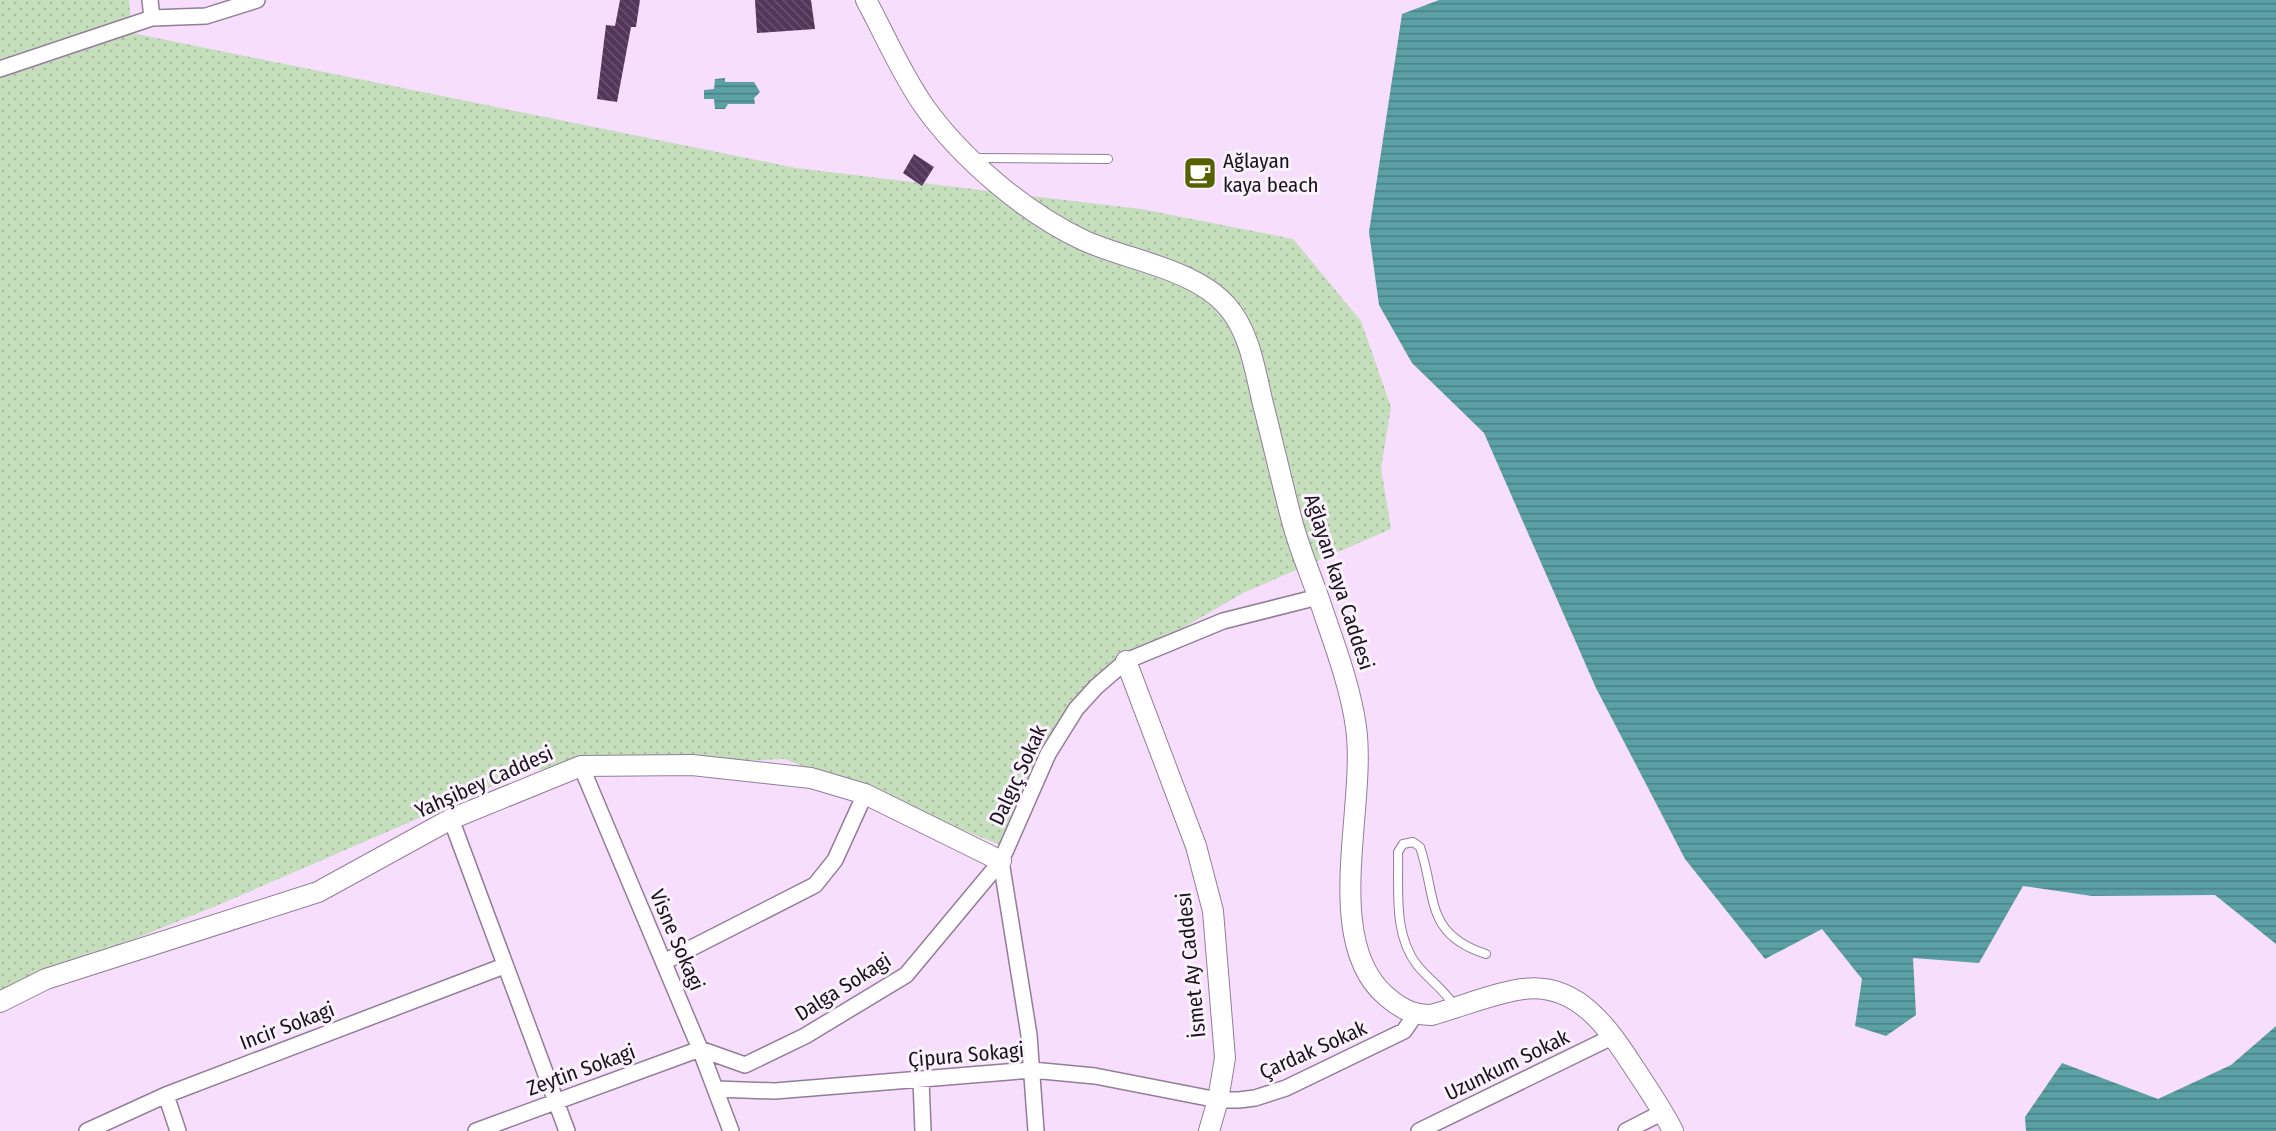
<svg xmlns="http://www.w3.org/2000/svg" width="2276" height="1131" font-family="'Fira Sans Condensed',sans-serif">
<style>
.grass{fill:url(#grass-dots)}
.water{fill:url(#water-rules)}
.building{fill:url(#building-back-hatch)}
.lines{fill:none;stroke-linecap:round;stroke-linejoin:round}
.service-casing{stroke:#937d99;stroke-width:10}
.minor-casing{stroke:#937d99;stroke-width:18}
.tertiary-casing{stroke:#937d99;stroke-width:22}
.service{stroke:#fff;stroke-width:8}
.minor{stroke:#fff;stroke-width:15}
.tertiary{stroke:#fff;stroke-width:20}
.labels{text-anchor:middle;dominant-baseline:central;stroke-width:6;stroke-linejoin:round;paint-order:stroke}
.poi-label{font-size:21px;fill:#1a121d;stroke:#fcf2fe;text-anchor:start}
.street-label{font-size:21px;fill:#1a121d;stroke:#fcf2fe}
</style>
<defs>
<pattern id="grass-dots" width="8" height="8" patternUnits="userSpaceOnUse" patternTransform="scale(1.5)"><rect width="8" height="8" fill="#c5debc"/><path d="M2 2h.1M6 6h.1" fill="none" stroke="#a9bda1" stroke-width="1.8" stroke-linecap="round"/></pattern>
<pattern id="water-rules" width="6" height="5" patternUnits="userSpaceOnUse" patternTransform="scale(1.5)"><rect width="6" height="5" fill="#5aa0a4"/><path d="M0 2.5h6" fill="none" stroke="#4a8185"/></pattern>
<pattern id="building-back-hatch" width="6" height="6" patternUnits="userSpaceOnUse" patternTransform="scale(1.5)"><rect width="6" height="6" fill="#54365b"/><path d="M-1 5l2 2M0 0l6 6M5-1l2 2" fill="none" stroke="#68506e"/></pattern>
</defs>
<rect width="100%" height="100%" fill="#f7defd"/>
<!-- grass -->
<path class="grass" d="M 0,0 L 129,0 L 132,33 L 796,168 L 1141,209 L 1293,239 L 1361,321 L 1391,407 L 1381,468 L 1391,529 L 1243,593 L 1126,661 L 1076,709 L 1008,848 L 785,759 L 530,770 L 216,906 L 0,993 Z"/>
<!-- water -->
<path class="water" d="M 1439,0 L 2276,0 L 2276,944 L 2215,895 L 2092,896 L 2023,886 L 1979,963 L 1913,958 L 1916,1015 L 1886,1036 L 1855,1026 L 1862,979 L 1822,929 L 1765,959 L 1685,859 L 1596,688 L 1484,433 L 1412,363 L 1379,305 L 1369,232 L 1402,14 Z
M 725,78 L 725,82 L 754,82 L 760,92 L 754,98 L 755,104 L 728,104 L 725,109 L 715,109 L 714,99 L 704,99 L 704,90 L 714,89 L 715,79 Z
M 2276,1026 L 2276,1131 L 2026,1131 L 2025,1117 L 2062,1063 L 2158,1099 L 2231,1065 Z"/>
<!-- building -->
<path class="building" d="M 620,0 L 640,0 L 636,27 L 631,27 L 617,102 L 597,99 L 606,25 L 615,26 Z
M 755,0 L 811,0 L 815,29 L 757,33 Z
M 914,154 L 934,167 L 922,186 L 903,173 Z"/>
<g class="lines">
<!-- service casing -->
<g class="service-casing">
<path id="service" d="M 974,158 L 1108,159
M 1455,1007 C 1445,990 1429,980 1417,965 C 1393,934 1399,890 1398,852 L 1403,844 L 1413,842 L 1420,847 C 1437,897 1424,934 1486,954"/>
</g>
<!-- minor casing -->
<g class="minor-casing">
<path id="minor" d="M 150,0 L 152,18
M 0,69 L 152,18 L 206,16 L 257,0
M 581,766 L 700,1049 L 731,1131
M 451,819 L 567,1131
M 664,962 L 815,885 L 835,860 L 865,794
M 921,1080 L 923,1131
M 715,1089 L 775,1091 L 1032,1070 L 1095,1076 L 1218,1100 L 1239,1100 L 1255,1098 L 1286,1088 L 1404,1031 L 1415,1015
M 166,1095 L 178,1131
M 87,1131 L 166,1095 L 504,966
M 476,1131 L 700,1049 L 745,1065 L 805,1036 L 906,975 L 1001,861
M 1036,1131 L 1029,1035 L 1001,861 L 1048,754 L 1076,709 L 1096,687 L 1126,661 L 1223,621 L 1318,597
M 1419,1131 L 1614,1036
M 1626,1131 L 1663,1112"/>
</g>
<!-- tertiary casing -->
<g class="tertiary-casing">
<path id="tertiary" d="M 866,0 C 885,35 901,73 924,106 C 961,158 1025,213 1083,240 C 1126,260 1193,268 1226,305 C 1250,331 1255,371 1263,404 C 1273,443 1282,483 1292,521 C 1299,548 1310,573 1319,599 C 1333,641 1350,684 1356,727 C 1367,806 1321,940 1386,996 C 1400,1008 1412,1015 1431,1015 C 1461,1007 1493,993 1523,989 C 1578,982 1609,1029 1635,1069 C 1648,1089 1662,1109 1673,1131
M 1126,661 L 1196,846 L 1213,911 L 1225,1058 L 1218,1100 L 1209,1131
M 0,1002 L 46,979 L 318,892 L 451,819 L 581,766 L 692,765 L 811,778 L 865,794 L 1001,861"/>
</g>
<!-- service -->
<use href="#service" class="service"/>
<!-- minor -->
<use href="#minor" class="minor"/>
<!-- tertiary -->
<use href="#tertiary" class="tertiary"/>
</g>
<!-- icons -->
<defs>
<g id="cafe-square" transform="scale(1.725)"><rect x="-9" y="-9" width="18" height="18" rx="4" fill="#556000" stroke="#fcf2fe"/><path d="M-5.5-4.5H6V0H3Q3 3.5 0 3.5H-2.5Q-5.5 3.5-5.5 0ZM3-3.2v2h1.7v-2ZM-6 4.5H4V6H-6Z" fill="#fff"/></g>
</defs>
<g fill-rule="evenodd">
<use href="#cafe-square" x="1200" y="173"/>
</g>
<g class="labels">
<!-- poi labels -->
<g class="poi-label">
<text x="1223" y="161">Ağlayan<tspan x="1223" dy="24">kaya beach</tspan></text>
</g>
<!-- street labels -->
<g class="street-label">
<text transform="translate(1339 582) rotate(72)">Ağlayan kaya Caddesi</text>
<text transform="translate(1018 775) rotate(-65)">Dalgıç Sokak</text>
<text transform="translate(484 782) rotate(-24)">Yahşibey Caddesi</text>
<text transform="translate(677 940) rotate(67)">Visne Sokagi</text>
<text transform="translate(1191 965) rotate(-96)">İsmet Ay Caddesi</text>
<text transform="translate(843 987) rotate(-32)">Dalga Sokagi</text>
<text transform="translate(287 1026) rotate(-21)">Incir Sokagi</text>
<text transform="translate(1313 1050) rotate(-24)">Çardak Sokak</text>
<text transform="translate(966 1055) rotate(-5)">Çipura Sokagi</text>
<text transform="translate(1507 1065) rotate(-26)">Uzunkum Sokak</text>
<text transform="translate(581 1070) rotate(-20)">Zeytin Sokagi</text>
</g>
</g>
</svg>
